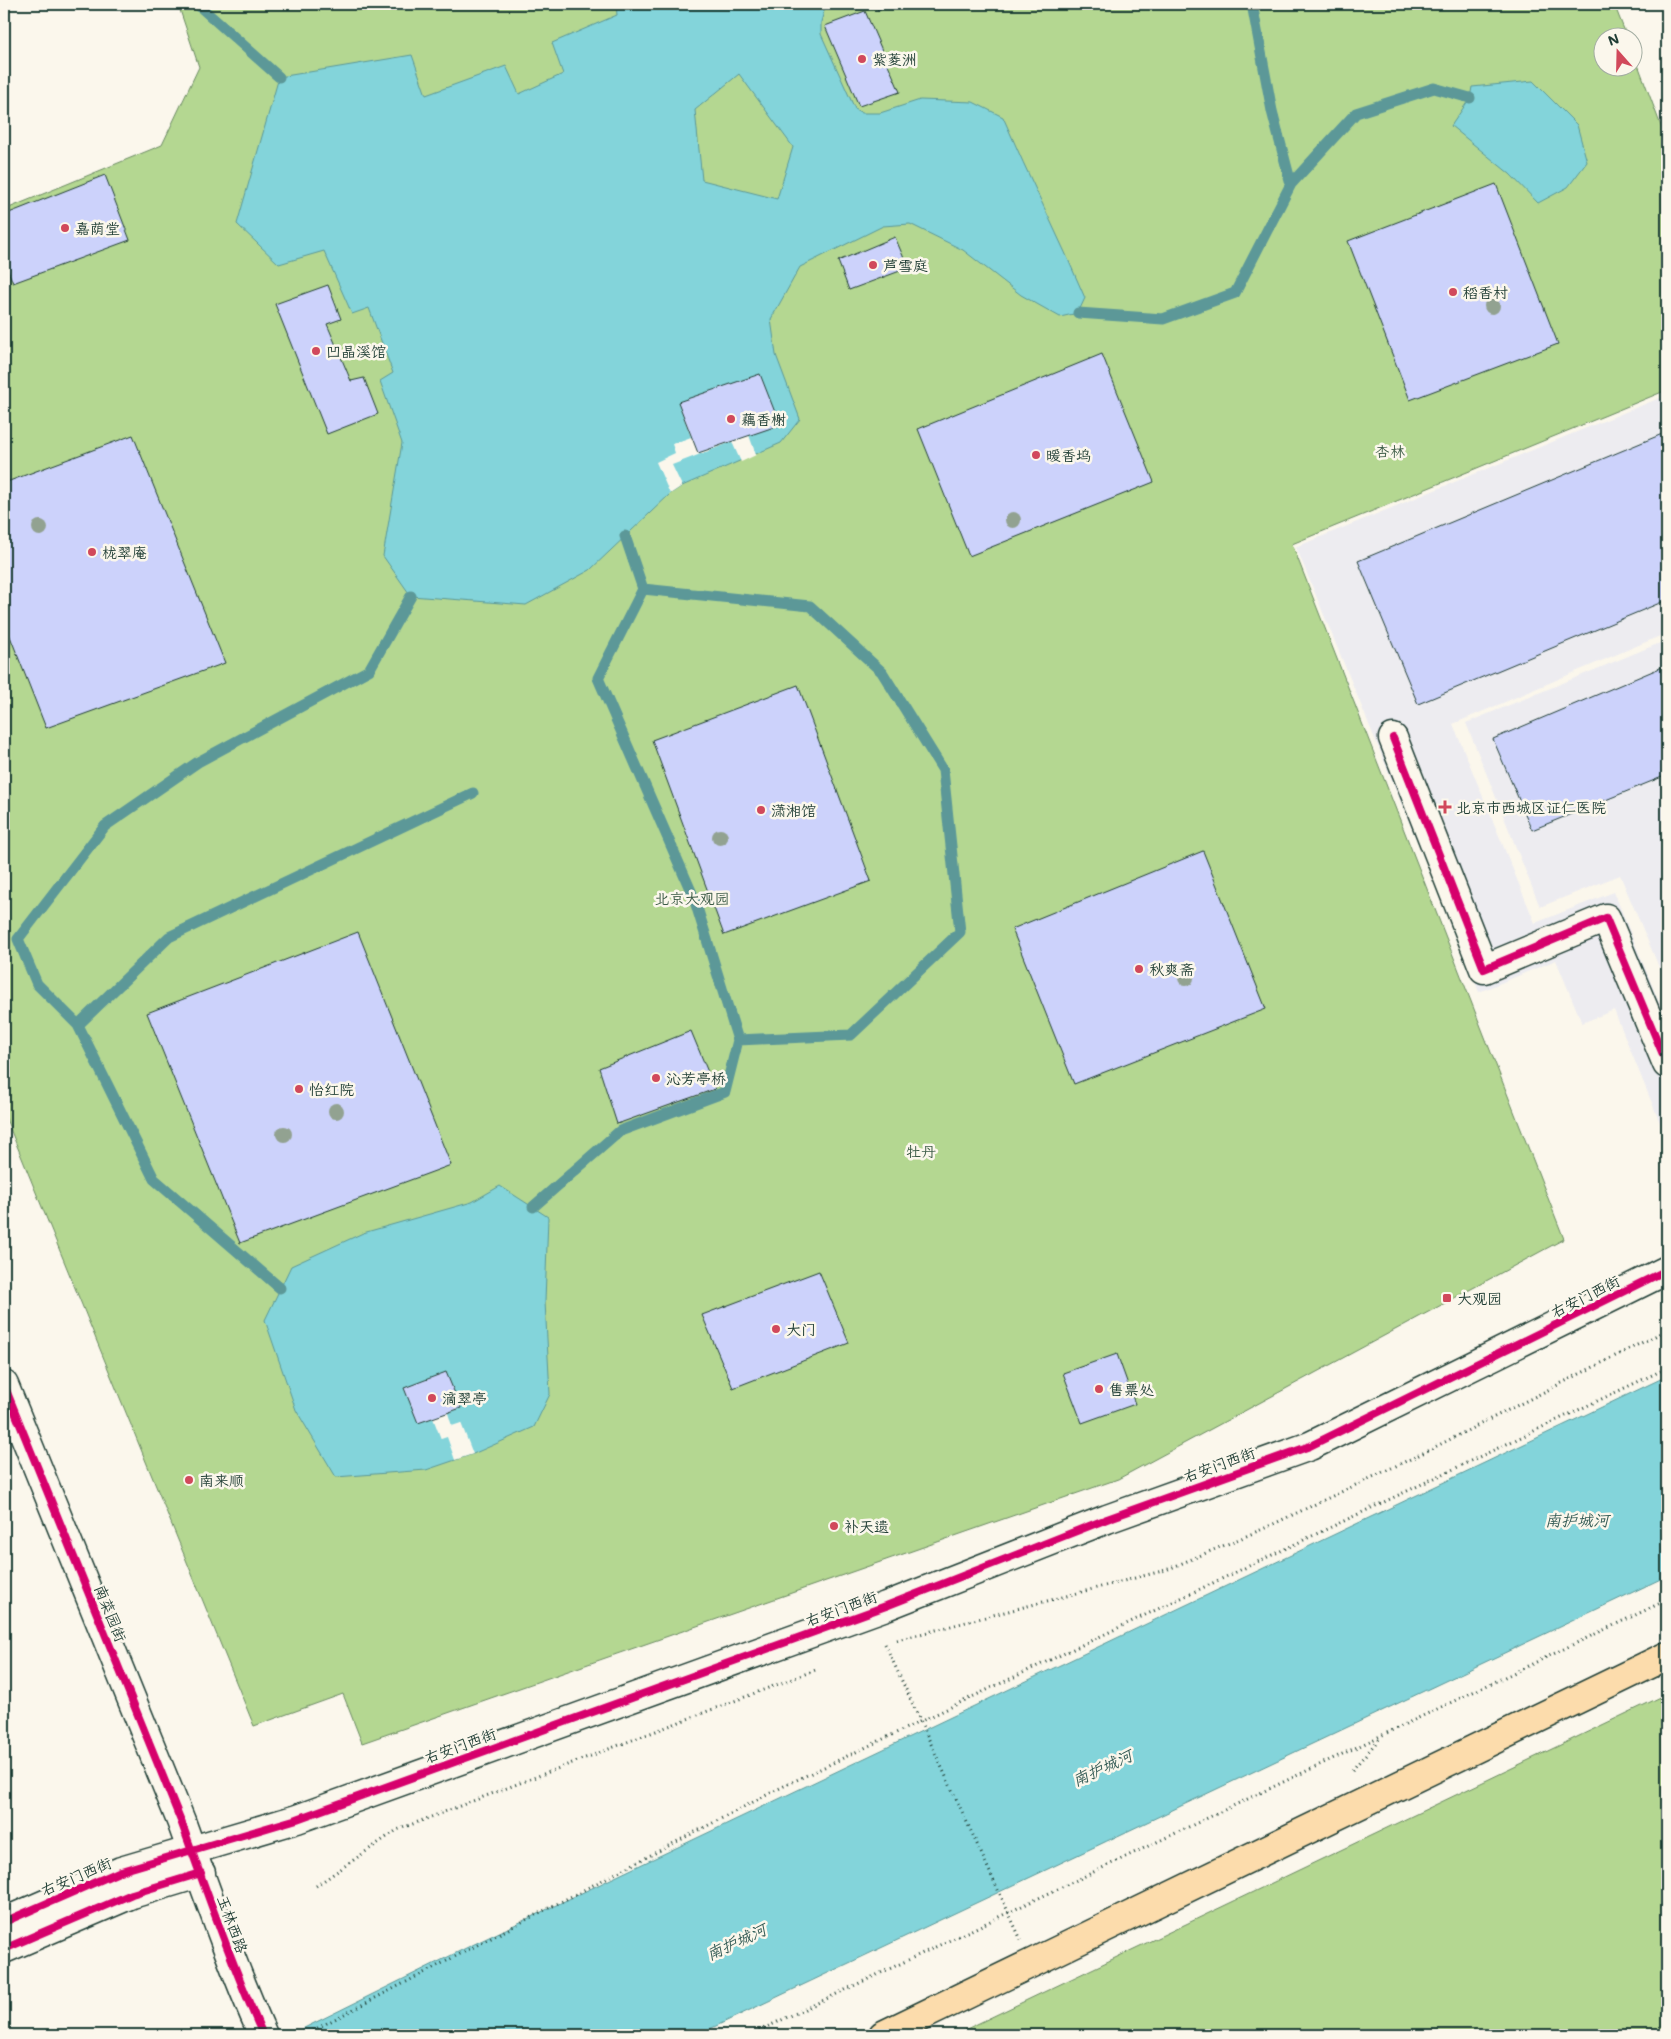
<svg xmlns="http://www.w3.org/2000/svg" width="1671" height="2039" font-family="Mali,'LXGW WenKai TC',sans-serif">
<style>
.built{fill:#edecf0}
.green{fill:#b4d791;stroke:#6a8a62}
.water{fill:#83d4da;stroke:#5b9898;fill-rule:evenodd}
.pier{fill:#fbf7ec}
.lines{fill:none;stroke-linecap:round;stroke-linejoin:round}
.stream{stroke:#5b9898;stroke-width:11}
.building{fill:#ccd2fb;stroke:#1f3d34}
.minor-casing{stroke:#1f3d34;stroke-width:31}
.tertiary-casing{stroke:#1f3d34;stroke-width:31}
.trunk-casing{stroke:#1f3d34;stroke-width:31}
.path{stroke:#1f3d34;stroke-width:3;stroke-dasharray:1 4;stroke-linecap:butt}
.minor{stroke:#fbf7ec;stroke-width:28}
.tertiary{stroke:#fbf7ec;stroke-width:28}
.trunk{stroke:#fcdcac;stroke-width:28}
.path-bridge{stroke:#1f3d34;stroke-width:3;stroke-dasharray:1 4;stroke-linecap:butt}
.cycleway-casing{stroke:#fbf7ec;stroke-width:11}
.cycleway{stroke:#d6006c;stroke-width:8}
.tree{fill:#92a291}
.poi-dot{fill:#d1495b;stroke:#fbf7ec;stroke-width:2}
.labels{text-anchor:middle;dominant-baseline:central;stroke-width:5;stroke-linejoin:round;paint-order:stroke}
.poi-label{font-size:15px;fill:#1f3d34;stroke:#fbf7ec;text-anchor:start}
.park-label{font-size:15px;fill:#3d5c47;stroke:#fbf7ec}
.street-label{font-size:15px;fill:#1f3d34;stroke:#fbf7ec}
.water-label{font-size:16px;font-style:italic;fill:#335b55;stroke:#fbf7ec}
</style>
<rect width="100%" height="100%" fill="#fbf7ec"/>
<filter id="ink" filterUnits="userSpaceOnUse"><feTurbulence type="fractalNoise" baseFrequency=".02" numOctaves="2"/><feDisplacementMap in="SourceGraphic" scale="10" xChannelSelector="R" yChannelSelector="G"/><feConvolveMatrix kernelMatrix="1 2 1 2 8 2 1 2 1" color-interpolation-filters="sRGB"/></filter>
<g filter="url(#ink)">
<!-- built -->
<path class="built" d="M 1667,395 L 1667,633 L 1453,724 L 1535,923 L 1614,892 L 1667,1022 L 1667,1140 L 1614,1010 L 1582,1023 L 1556,960 L 1479,992 L 1296,547 Z
M 1667,640 L 1667,986 L 1620,875 L 1540,907 L 1466,723 Z"/>
<!-- green -->
<path class="green" d="M 178,4 L 1614,4 L 1627,37 L 1604,38 L 1604,68 L 1634,68 L 1634,54 L 1667,142 L 1667,390 L 1292,544 L 1564,1239 L 1118,1479 L 362,1743 L 343,1694 L 254,1726 L 4,1114 L 4,210 L 162,145 L 199,67 Z
M 1667,1694 L 1667,2035 L 954,2035 Z"/>
<!-- water -->
<path class="water" d="M 616,4 L 826,4 L 821,22 L 821,34 L 855,109 L 862,113 L 880,113 L 920,100 L 973,102 L 1003,117 C 1029,178 1059,236 1085,298 L 1078,313 L 1060,317 L 1021,295 L 963,250 L 910,224 L 883,226 L 800,267 L 771,319 L 776,355 L 800,419 L 781,443 L 682,486 L 670,494 L 590,570 L 526,605 L 411,596 L 383,556 L 402,443 L 380,381 L 393,373 L 369,308 L 352,314 L 324,251 L 279,264 L 237,224 L 279,77 L 412,55 L 426,95 L 506,66 L 519,94 L 563,74 L 552,43 L 617,15 ZM 739,74 L 793,147 L 777,199 L 702,180 L 695,110 Z
M 1533,81 L 1577,125 L 1587,162 L 1568,187 L 1538,203 L 1510,174 L 1451,126 L 1470,98 L 1472,87 Z
M 500,1186 L 548,1217 L 545,1302 L 550,1394 L 534,1427 L 473,1454 L 426,1470 L 336,1477 L 296,1410 L 265,1320 L 291,1266 L 363,1233 L 472,1202 Z
M 1667,1376 L 1667,1576 L 697,2035 L 290,2035 L 466,1948 Z"/>
<!-- pier -->
<path class="pier" d="M 760,374 L 780,425 L 749,435 L 756,455 L 741,462 L 732,442 L 672,465 L 682,486 L 670,494 L 656,462 L 675,453 L 672,444 L 691,437 L 678,402 Z
M 446,1372 L 461,1408 L 448,1413 L 452,1426 L 461,1423 L 473,1454 L 455,1460 L 447,1437 L 441,1439 L 433,1418 L 418,1423 L 404,1388 Z"/>
<g class="lines">
<!-- stream -->
<path class="stream" d="M 197,4 L 279,77
M 1291,184 L 1356,113 L 1434,88 L 1470,98
M 1078,313 L 1163,319 L 1235,293 L 1291,184 L 1272,111 L 1252,4
M 643,589 L 810,606 L 882,672 L 943,770 L 960,932 L 851,1035 L 738,1040
M 78,1025 L 169,937 L 473,793
M 533,1207 L 620,1131 L 725,1092 L 738,1040 L 694,898 L 598,678 L 643,589 L 625,536
M 280,1288 L 154,1179 L 78,1025 L 37,984 L 18,939 L 105,826 L 198,762 L 369,670 L 411,596"/>
</g>
<!-- building -->
<path class="building" d="M 875,4 L 894,4 L 878,10 Z
M 865,11 L 900,92 L 859,106 L 825,26 Z
M 105,175 L 130,240 L 13,283 L 4,261 L 4,215 Z
M 1496,184 L 1558,344 L 1410,400 L 1348,241 Z
M 895,237 L 908,268 L 849,290 L 838,261 Z
M 328,285 L 341,319 L 327,324 L 351,381 L 364,378 L 378,414 L 327,434 L 275,304 Z
M 1102,354 L 1154,482 L 969,556 L 918,429 Z
M 760,374 L 780,425 L 698,453 L 678,402 Z
M 1667,432 L 1667,600 L 1418,704 L 1358,561 Z
M 133,435 L 225,663 L 46,728 L 4,621 L 4,483 Z
M 1667,665 L 1667,775 L 1532,830 L 1493,739 Z
M 798,685 L 871,881 L 724,935 L 652,740 Z
M 1203,851 L 1266,1009 L 1074,1084 L 1012,929 Z
M 358,932 L 451,1165 L 240,1243 L 147,1013 Z
M 691,1031 L 715,1089 L 617,1124 L 599,1068 Z
M 819,1271 L 849,1343 L 733,1388 L 702,1315 Z
M 1117,1354 L 1135,1404 L 1082,1423 L 1063,1373 Z
M 446,1372 L 461,1408 L 418,1423 L 404,1388 Z"/>
<g class="lines">
<!-- minor casing -->
<g class="minor-casing">
<path id="minor" d="M 1393,738 L 1484,969 L 1606,918 L 1667,1064"/>
</g>
<!-- tertiary casing -->
<g class="tertiary-casing">
<path id="tertiary" d="M 4,1385 L 181,1821 C 207,1893 232,1965 263,2035
M 4,1922 L 121,1871 L 297,1819 L 886,1606 L 1107,1519 L 1310,1446 L 1667,1270
M 4,1949 L 132,1894 L 201,1873"/>
</g>
<!-- trunk casing -->
<g class="trunk-casing">
<path id="trunk" d="M 883,2035 L 1667,1656"/>
</g>
<!-- path -->
<path class="path" d="M 897,1640 L 1166,1570 L 1265,1528 L 1421,1454 L 1667,1330
M 1352,1770 L 1381,1737
M 316,1886 L 397,1830 L 818,1669
M 304,2035 L 784,1786 L 1667,1368
M 750,2035 L 1667,1600"/>
<!-- minor -->
<use href="#minor" class="minor"/>
<!-- tertiary -->
<use href="#tertiary" class="tertiary"/>
<!-- trunk -->
<use href="#trunk" class="trunk"/>
<!-- path-bridge -->
<path class="path-bridge" d="M 885,1644 L 1022,1942"/>
<!-- cycleway casing -->
<g class="cycleway-casing">
<path id="cycleway" d="M 1393,738 L 1484,969 L 1606,918 L 1667,1064
M 4,1385 L 181,1821 C 207,1893 232,1965 263,2035
M 4,1922 L 121,1871 L 297,1819 L 886,1606 L 1107,1519 L 1310,1446 L 1667,1270
M 4,1949 L 132,1894 L 201,1873"/>
</g>
<!-- cycleway -->
<use href="#cycleway" class="cycleway"/>
</g>
<!-- trees -->
<g class="tree">
<circle cx="1492" cy="306" r="8"/>
<circle cx="1013" cy="520" r="8"/>
<circle cx="40" cy="528" r="8"/>
<circle cx="720" cy="837" r="8"/>
<circle cx="1186" cy="978" r="8"/>
<circle cx="336" cy="1111" r="8"/>
<circle cx="284" cy="1134" r="8"/>
</g>
</g>
<!-- markers -->
<g class="poi-dot">
<circle cx="862" cy="59" r="5"/>
<circle cx="65" cy="228" r="5"/>
<circle cx="873" cy="265" r="5"/>
<circle cx="1453" cy="292" r="5"/>
<circle cx="316" cy="351" r="5"/>
<circle cx="731" cy="419" r="5"/>
<circle cx="1036" cy="455" r="5"/>
<circle cx="92" cy="552" r="5"/>
<path d="M1442.5 799.5h5v5h5v5h-5v5h-5v-5h-5v-5h5z"/>
<circle cx="761" cy="810" r="5"/>
<circle cx="1139" cy="969" r="5"/>
<circle cx="656" cy="1078" r="5"/>
<circle cx="299" cy="1089" r="5"/>
<rect x="1442" y="1293" width="10" height="10" rx="2.5"/>
<circle cx="776" cy="1329" r="5"/>
<circle cx="1099" cy="1389" r="5"/>
<circle cx="432" cy="1398" r="5"/>
<circle cx="189" cy="1480" r="5"/>
<circle cx="834" cy="1526" r="5"/>
</g>
<g class="labels">
<!-- poi labels -->
<g class="poi-label">
<text x="872" y="59">紫菱洲</text>
<text x="75" y="228">嘉荫堂</text>
<text x="883" y="265">芦雪庭</text>
<text x="1463" y="292">稻香村</text>
<text x="326" y="351">凹晶溪馆</text>
<text x="741" y="419">藕香榭</text>
<text x="1046" y="455">暖香坞</text>
<text x="102" y="552">栊翠庵</text>
<text x="1456" y="807">北京市西城区证仁医院</text>
<text x="771" y="810">潇湘馆</text>
<text x="1149" y="969">秋爽斋</text>
<text x="666" y="1078">沁芳亭桥</text>
<text x="309" y="1089">怡红院</text>
<text x="1457" y="1298">大观园</text>
<text x="786" y="1329">大门</text>
<text x="1109" y="1389">售票处</text>
<text x="442" y="1398">滴翠亭</text>
<text x="199" y="1480">南来顺</text>
<text x="844" y="1526">补天遗</text>
</g>
<!-- park labels -->
<g class="park-label">
<text x="1390" y="451">杏林</text>
<text x="692" y="898">北京大观园</text>
<text x="921" y="1151">牡丹</text>
</g>
<!-- street labels -->
<g class="street-label">
<text transform="translate(1585 1296) rotate(-27)">右安门西街</text>
<text transform="translate(1219 1464) rotate(-20)">右安门西街</text>
<text transform="translate(841 1608) rotate(-20)">右安门西街</text>
<text transform="translate(111 1613) rotate(68)">南菜园街</text>
<text transform="translate(460 1745) rotate(-20)">右安门西街</text>
<text transform="translate(76 1876) rotate(-23)">右安门西街</text>
<text transform="translate(233 1924) rotate(70)">玉林西路</text>
</g>
<!-- water labels -->
<g class="water-label">
<text x="1577" y="1519">南护城河</text>
<text transform="translate(1102 1767) rotate(-25)">南护城河</text>
<text transform="translate(736 1941) rotate(-25)">南护城河</text>
</g>
</g>
<!-- margin -->
<rect width="1671" height="2039" fill="none" stroke="#fbf7ec" stroke-width="20"/>
<rect x="10" y="10" width="1651" height="2019" fill="none" stroke="#1f3d34" stroke-width="2" filter="url(#ink)"/>
<!-- north arrow -->
<g transform="translate(1618 52) rotate(340)"><circle r="24" fill="#fbf7ec" stroke="#a3ada2"/>
<path d="M0-4L9 19L0 12L-9 19Z" fill="#d1495b"/>
<text y="-8" font-size="14" font-weight="bold" text-anchor="middle" fill="#1f3d34">N</text>
</g>
</svg>
